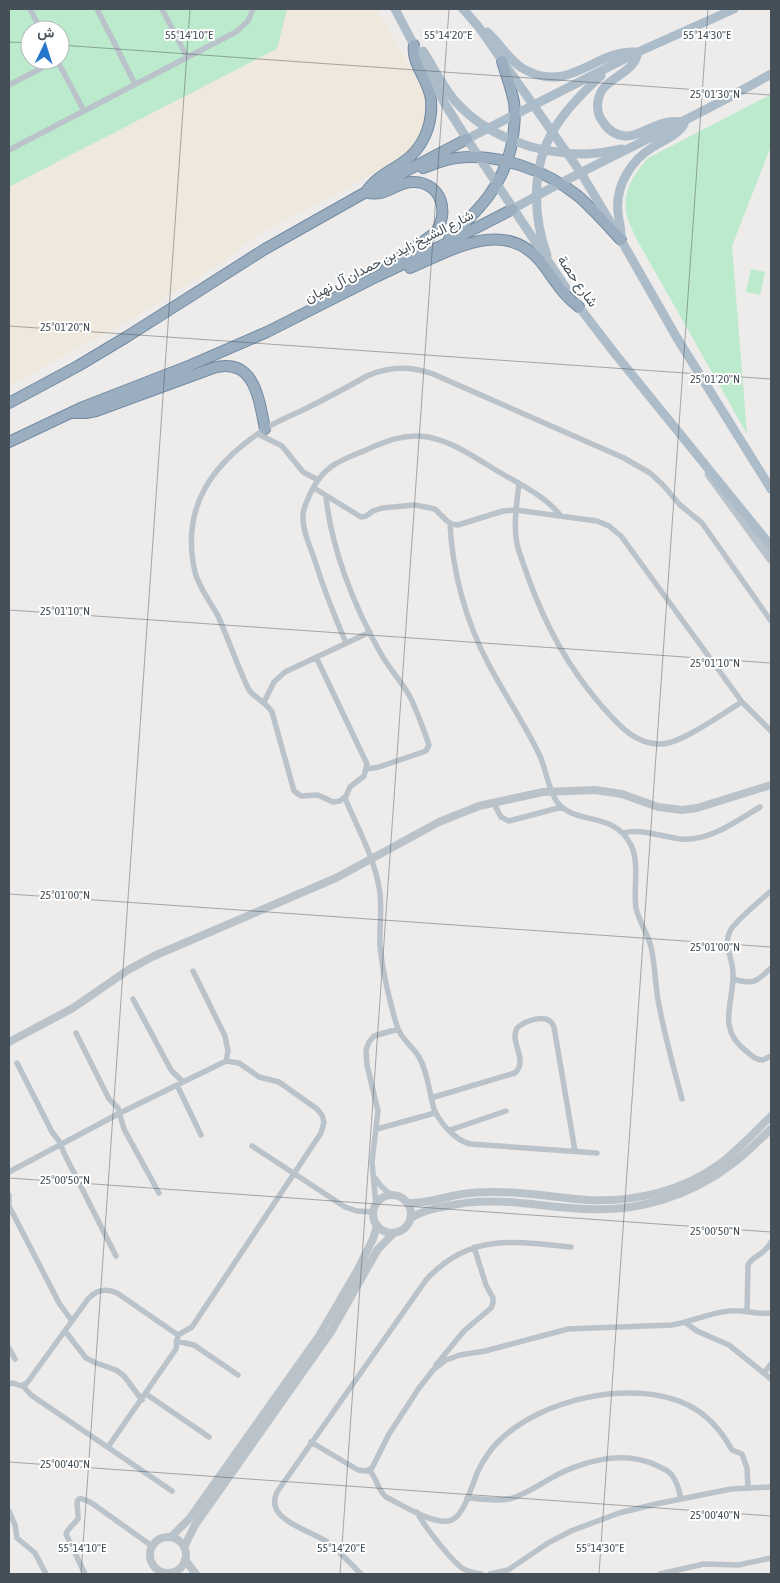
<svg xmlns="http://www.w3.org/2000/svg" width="780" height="1583" font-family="'Asap Condensed',Vazirmatn,sans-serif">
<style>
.green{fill:#bceacc;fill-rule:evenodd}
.sand{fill:#efe8dc}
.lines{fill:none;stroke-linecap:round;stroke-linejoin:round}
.trunk-casing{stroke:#728ba3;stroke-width:12}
.minor{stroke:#bac3ca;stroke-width:5.5}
.tertiary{stroke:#bac3ca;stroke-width:8}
.secondary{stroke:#b8c3cc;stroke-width:9}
.primary{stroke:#adbcc9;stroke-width:9}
.trunk{stroke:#9aaec0;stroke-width:10}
.ticks{fill:none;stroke:#454f57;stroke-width:1;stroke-opacity:0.45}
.labels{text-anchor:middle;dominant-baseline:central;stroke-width:4;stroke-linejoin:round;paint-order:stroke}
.street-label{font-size:14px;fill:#454f57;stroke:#fff}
.ticks-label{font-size:12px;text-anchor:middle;fill:#454f57;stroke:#fff;stroke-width:4;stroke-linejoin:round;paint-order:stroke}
</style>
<rect width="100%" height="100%" fill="#eeebeb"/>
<!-- green -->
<path class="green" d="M 9,9 L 360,9 L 277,49 L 9,187 ZM 30,30 L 60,30 L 60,60 L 30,60 Z
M 770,95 L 771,96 L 771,146 L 732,246 L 747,434 L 637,240 C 633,231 627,220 626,211 C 623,189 635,173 648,158 Z
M 751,269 L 765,272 L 760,295 L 746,292 Z"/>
<!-- sand -->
<path class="sand" d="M 287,9 L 376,9 L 421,85 C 428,105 428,132 413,149 C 409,154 402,157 397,161 L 258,235 L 223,261 L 142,313 L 9,386 L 9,187 L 277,49 Z"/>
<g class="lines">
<!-- trunk casing -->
<g class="trunk-casing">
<path id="trunk" d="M 423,168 C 434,164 445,159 456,158 C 498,153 546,170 578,196 C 593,209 607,225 621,240
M 449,239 C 478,210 501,189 511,148 C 514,133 516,117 514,102 C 511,88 506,74 502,61
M 386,268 L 435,233 C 450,213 442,183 414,182 C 396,181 385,199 366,192 C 375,178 388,172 402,163 C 423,149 433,125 431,100 C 429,80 411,64 414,45
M 410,268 C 451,251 503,217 540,261 C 553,277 562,295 579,307
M 9,403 L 78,366 L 128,336 L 265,249 L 366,192 L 467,139
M 73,413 L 86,413 L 96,411 L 213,368 C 255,356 259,400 265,429
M 9,442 L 83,407 L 191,365 L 267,332 L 378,276 L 441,246 L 513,209"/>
</g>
<!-- minor -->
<path class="minor" d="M 30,9 L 41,30
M 97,9 L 135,84
M 162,9 L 187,57
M 57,60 L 84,111
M 9,85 L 57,60
M 9,150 L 236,32 L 248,21 L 253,9
M 258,434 L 282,446 L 303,472 L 318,480
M 519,483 C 517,503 513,525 517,544 C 520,556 525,568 529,580 C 547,628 567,665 600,704 C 617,723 634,745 661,744 C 681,744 723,713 742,702
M 314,488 L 361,517 L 366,516 L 373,511 L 382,508 L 415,505 L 435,509 L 447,521 L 452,524 L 458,525 L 503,511 L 516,510 L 597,521 L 609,526 L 621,536 L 742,702 L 771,731
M 326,496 C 331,549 355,608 381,654 C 389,668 401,681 409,695 C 417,710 423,728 429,745 L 426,751 L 379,767 L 367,769
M 450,523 C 452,571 466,622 489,665 C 505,695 524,723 539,754 C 546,768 549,793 558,803 C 577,826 613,810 631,845 C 640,864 633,888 636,908 C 639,922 648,934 651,947 C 655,964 655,982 658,1000 C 664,1033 673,1066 682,1099
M 346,643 C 334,615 323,587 314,558 C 309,544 302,529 303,514 C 304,506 308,499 311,492 C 324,465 340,461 366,450 C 386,441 405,433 428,437 C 454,442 477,459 499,472 C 521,485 545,496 561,516
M 316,657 L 367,764 L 364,776 L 350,787 L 346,796 L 340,801 L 333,802 L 318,795 L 301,796 L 294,791 L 272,712 C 266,702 256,699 249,690 C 237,666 229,640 218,616 C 210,601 199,588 195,572 C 180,506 213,463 265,429 C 277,421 290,416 303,410 C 325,399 346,388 367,376 C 389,366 411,366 433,374 L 624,458 L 650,473 L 663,485 L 680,505 L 702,523 L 771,621
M 264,702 L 274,682 L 285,672 L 370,632
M 345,798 C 357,827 374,857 379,887 C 383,906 379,925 380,945 C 382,971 389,998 396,1023 C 400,1039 412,1045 419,1057 C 428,1072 429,1092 434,1109 C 440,1123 455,1140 470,1144 L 597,1153
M 493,802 L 501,817 L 509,821 L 562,807
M 623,833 C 642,828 662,837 681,839 C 711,841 736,821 760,807
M 771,891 C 761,900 735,921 730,931 C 723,945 733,959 733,973 C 734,1004 716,1027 746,1051 C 752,1056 756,1060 763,1060 L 771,1056
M 193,971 L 225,1036 L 228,1051 L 226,1061
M 733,979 C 754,985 756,982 771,968
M 133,999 L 171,1070 L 183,1082
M 76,1033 L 109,1099 L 118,1108 L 124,1129 L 159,1193
M 17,1063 L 52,1132 L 59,1141 L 64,1153 L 116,1256
M 177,1085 L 201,1135
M 431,1098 L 515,1073 C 529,1060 509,1043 517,1028 C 526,1020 549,1012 554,1027 L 575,1151
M 377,1129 L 435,1113
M 450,1130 L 506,1111
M 252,1146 L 345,1207 L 357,1211 L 373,1212
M 9,1172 L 120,1113 L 226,1061 L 239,1063 L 259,1077 L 279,1082 L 317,1109 L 322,1115 L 324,1122 L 321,1133 L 192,1327 L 178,1335 L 176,1349 L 108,1447
M 374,1177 L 381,1186 L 391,1195
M 9,1195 L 9,1202
M 376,1205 L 372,1162 L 378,1111 L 367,1065 L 366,1050 L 369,1042 L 374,1036 L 398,1029
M 9,1206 L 59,1303 L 72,1321
M 747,1312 L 748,1265 C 753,1255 764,1256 771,1242
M 686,1323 L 697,1331 L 729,1345 L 771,1379
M 65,1331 L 86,1358 L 96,1363 L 116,1370 L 124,1376 L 142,1400
M 176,1341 L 194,1345 L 238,1375
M 9,1348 L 15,1359
M 436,1365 L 464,1331 L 491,1308 L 493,1303 L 493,1298 L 486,1285 L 474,1247
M 764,1373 L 771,1364
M 9,1384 L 13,1383 L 21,1386 L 27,1383 L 88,1299 C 96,1290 106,1288 117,1293 L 178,1335
M 23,1386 L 31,1395 L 172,1491
M 146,1394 L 209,1437
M 311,1442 L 358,1470 L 366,1471 L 372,1468 L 389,1434 L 419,1388 L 434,1369 L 446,1360 L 460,1355 L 485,1351 L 568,1329 L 672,1325 C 691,1322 709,1313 729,1311 C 743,1309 757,1315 771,1313
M 369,1470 C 377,1478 377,1489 386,1497 C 401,1504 436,1527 452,1520 C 465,1514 472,1484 478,1471 C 483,1461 489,1451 497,1443 C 539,1399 632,1378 688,1405 C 708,1415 721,1430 732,1450 L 742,1454 L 747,1468 L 748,1488
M 467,1498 C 482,1499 498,1502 513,1498 C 531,1492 547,1479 565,1471 C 593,1459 628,1451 658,1466 C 662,1468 667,1470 671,1474 C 677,1481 679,1490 681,1499
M 9,1511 L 15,1525 L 17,1538 L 35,1553 L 46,1574
M 417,1512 C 424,1526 450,1559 462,1568 C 468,1572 474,1573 481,1574
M 85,1574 L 66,1534 L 68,1530 L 78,1519 C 79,1507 70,1490 93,1504 L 152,1546
M 361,1574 C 350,1563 339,1551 327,1542 C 311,1530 263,1520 277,1492 L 426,1280 C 469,1233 513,1241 571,1247
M 490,1574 L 508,1570 L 548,1543 L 571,1531 L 619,1513 L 656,1504 L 731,1489 L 771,1487
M 660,1574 L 704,1564 L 738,1565 L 771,1558"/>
<!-- tertiary -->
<path class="tertiary" d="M 9,1042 L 73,1008 L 128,970 L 154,956 L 336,878 L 439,822 L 479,806 L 543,792 L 595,790 L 622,794 L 658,807 L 682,810 L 697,808 L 771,785
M373 1214a19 19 0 1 1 38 0a19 19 0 1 1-38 0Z
M 408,1203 C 423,1204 438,1199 452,1196 C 465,1193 477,1192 490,1192 C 523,1191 556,1198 588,1200 C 635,1202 684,1191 721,1163 C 739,1149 755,1132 771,1116
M 411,1218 C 422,1211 434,1208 447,1206 C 496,1195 537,1207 586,1209 C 639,1212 690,1196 732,1164 C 746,1154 758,1141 771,1129
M150 1555a18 18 0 1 1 36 0a18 18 0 1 1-36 0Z
M 171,1537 L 190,1518 L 319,1336 L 357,1271 L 373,1239 L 377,1225
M 184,1547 L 195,1525 L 331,1332 L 378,1249 L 394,1233
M 185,1560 L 196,1574"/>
<!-- secondary -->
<path class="secondary" d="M 709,474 L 771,559"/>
<!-- primary -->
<path class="primary" d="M 395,9 L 445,104 L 467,139 L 566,288
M 463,9 L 478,26 L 581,173 L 621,240 L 677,338 L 771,489
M 487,32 C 500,43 508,59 522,68 C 569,96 594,50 635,52
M 423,51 C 434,68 443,87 456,102 C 487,137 538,154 584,154 C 597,154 610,151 622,149
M 638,52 C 634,76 602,76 598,101 C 597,108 598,116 603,122 C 608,130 616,135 625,136 C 636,137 648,128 658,125 C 667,121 675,121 684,122
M 467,139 L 638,52 L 734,9
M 513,209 C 597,161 687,123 771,74
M 621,240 C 622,229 619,223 618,213 C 615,186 631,160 653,147 C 664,140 678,135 684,124
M 547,255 C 533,217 531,168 553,131 C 565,110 583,92 601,76
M 576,303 L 616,355 L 771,546"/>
<!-- trunk -->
<use href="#trunk" class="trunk"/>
</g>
<!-- ticks -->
<path class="ticks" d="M 9,42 L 30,43M 60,45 L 771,95M 9,326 L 771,379M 9,610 L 771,663M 9,894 L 771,947M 9,1178 L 771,1232M 9,1462 L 771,1516M 81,1574 L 190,9M 340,1574 L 449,9M 599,1574 L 708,9"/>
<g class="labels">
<!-- street labels -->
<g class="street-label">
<text transform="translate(389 256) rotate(-27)">شارع الشيخ زايد بن حمدان آل نهيان</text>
<text transform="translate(578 281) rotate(55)">شارع حصة</text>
</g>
</g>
<g class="ticks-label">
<text x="189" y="39">55°14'10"E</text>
<text x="448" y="39">55°14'20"E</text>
<text x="707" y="39">55°14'30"E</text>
<text x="715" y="98">25°01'30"N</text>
<text x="65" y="331">25°01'20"N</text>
<text x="715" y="383">25°01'20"N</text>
<text x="65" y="615">25°01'10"N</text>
<text x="715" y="667">25°01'10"N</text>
<text x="65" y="899">25°01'00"N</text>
<text x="715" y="951">25°01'00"N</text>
<text x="65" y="1184">25°00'50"N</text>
<text x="715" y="1235">25°00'50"N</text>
<text x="65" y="1468">25°00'40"N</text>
<text x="715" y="1519">25°00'40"N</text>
<text x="82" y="1552">55°14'10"E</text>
<text x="341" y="1552">55°14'20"E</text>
<text x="600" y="1552">55°14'30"E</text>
</g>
<!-- border -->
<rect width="780" height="1583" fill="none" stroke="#454f57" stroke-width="20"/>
<!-- north arrow -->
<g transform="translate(45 45) rotate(4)"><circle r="24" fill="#ffffff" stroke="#b5b9bc"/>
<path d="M0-4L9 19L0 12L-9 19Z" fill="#2675cd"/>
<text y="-8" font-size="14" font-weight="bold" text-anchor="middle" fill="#454f57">ش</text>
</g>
</svg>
